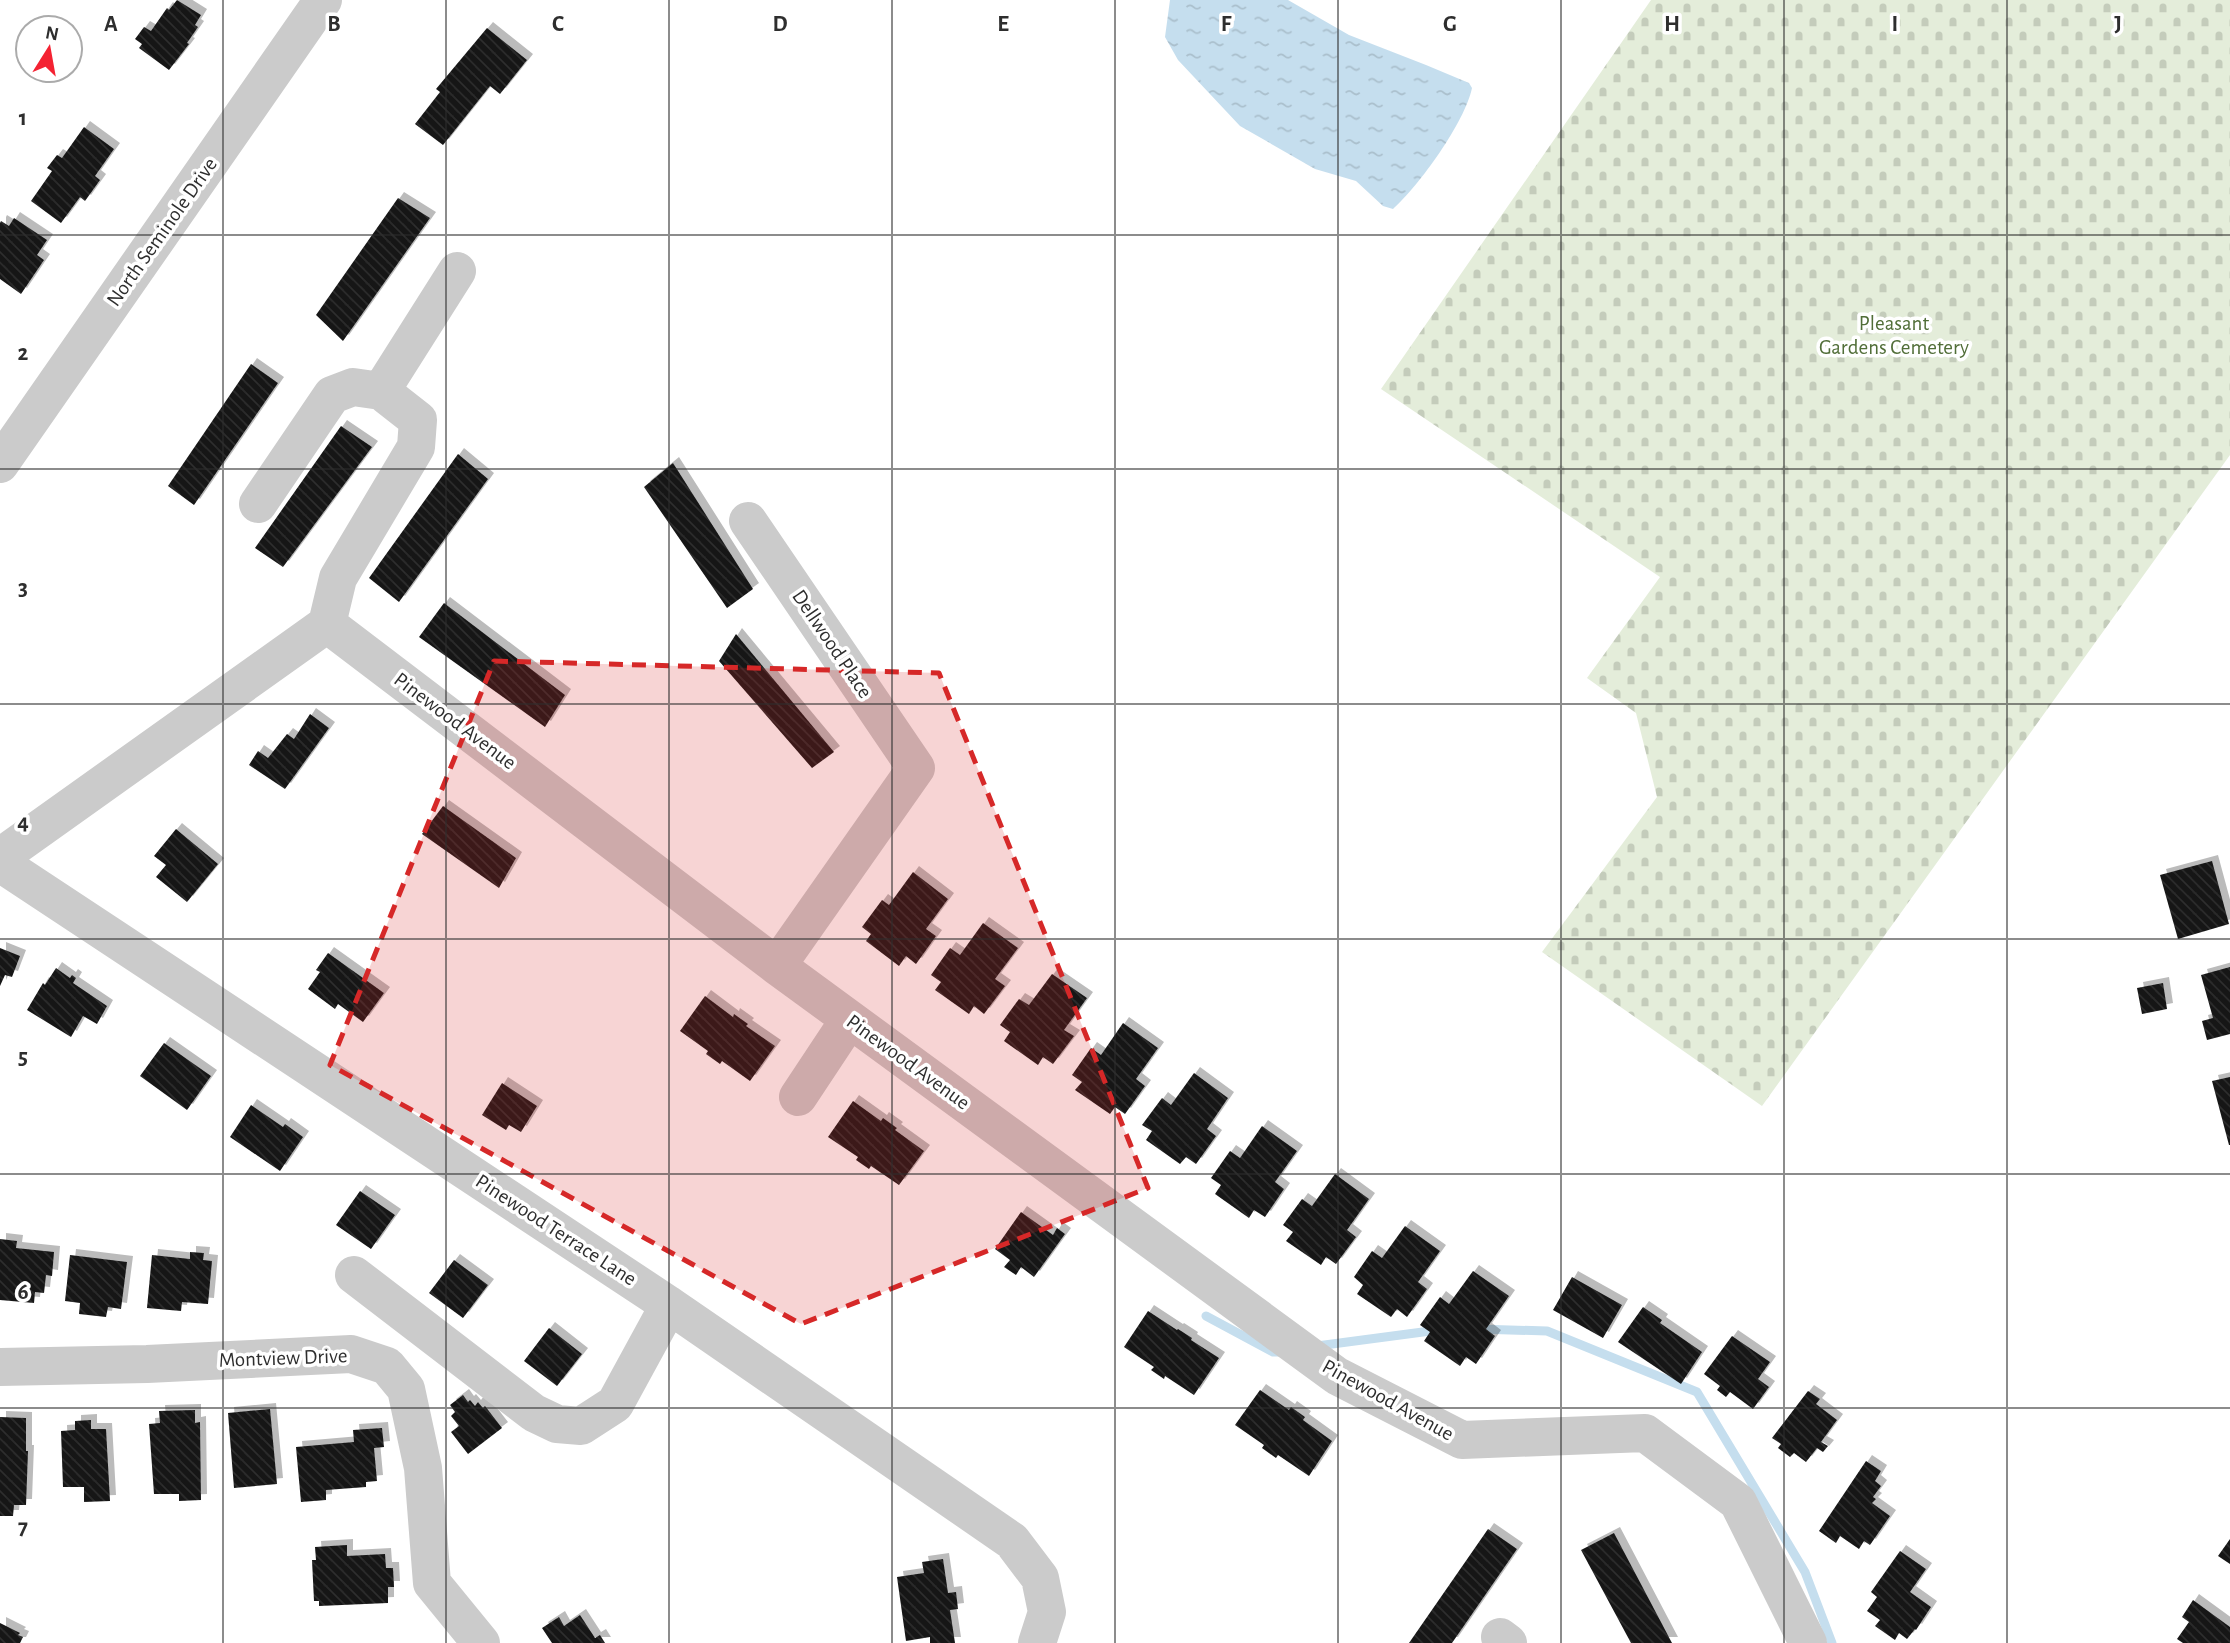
<svg xmlns="http://www.w3.org/2000/svg" width="2230" height="1643" font-family="'Alegreya Sans',sans-serif">
<style>
.cemetery{fill:url(#cemetery-stones)}
.water{fill:url(#water-ripples)}
.lines{fill:none;stroke-linecap:round;stroke-linejoin:round}
.stream{stroke:#c5deee;stroke-width:9}
.building{fill:url(#building-back-hatch);filter:url(#shadow)}
.minor{stroke:#cbcbcb;stroke-width:38}
.marked{fill:#d62828;fill-opacity:0.2;stroke:#d62828;stroke-width:5;stroke-dasharray:14 9;stroke-linejoin:round}
.grid{fill:none;stroke:#2e2e2e;stroke-width:2;stroke-opacity:0.55}
.labels{text-anchor:middle;dominant-baseline:central;stroke-width:7;stroke-linejoin:round;paint-order:stroke}
.street-label{font-size:21px;fill:#2e2e2e;stroke:#fff}
.park-label{font-size:21px;fill:#516e38;stroke:#fff}
.grid-label{font-size:23px;text-anchor:middle;font-weight:bold;fill:#2e2e2e;stroke:#fff;stroke-width:7;stroke-linejoin:round;paint-order:stroke}
</style>
<defs>
<pattern id="cemetery-stones" width="16" height="16" patternUnits="userSpaceOnUse" patternTransform="scale(1.75)"><rect width="16" height="16" fill="#e4edda"/><path d="M2 7V4a2 2 0 0 1 4 0v3zM10 15v-3a2 2 0 0 1 4 0v3z" fill="#c4ccbb"/></pattern>
<pattern id="water-ripples" width="26" height="14" patternUnits="userSpaceOnUse" patternTransform="scale(1.75)"><rect width="26" height="14" fill="#c5deee"/><path d="M2 4q2-2 4 0t4 0M15 11q2-2 4 0t4 0" fill="none" stroke="#aabfcc"/></pattern>
<pattern id="building-back-hatch" width="6" height="6" patternUnits="userSpaceOnUse" patternTransform="scale(1.75)"><rect width="6" height="6" fill="#151515"/><path d="M-1 5l2 2M0 0l6 6M5-1l2 2" fill="none" stroke="#2f2f2f"/></pattern>
<filter id="shadow"><feDropShadow dx="6" dy="-6" stdDeviation="0" flood-color="#0004"/></filter>
</defs>
<rect width="100%" height="100%" fill="#fff"/>
<!-- cemetery -->
<path class="cemetery" d="M 1651,0 L 2230,0 L 2230,455 L 1762,1106 L 1542,952 L 1657,797 L 1636,713 L 1587,678 L 1660,577 L 1381,389 Z"/>
<!-- water -->
<path class="water" d="M 1170,0 L 1288,0 L 1349,35 L 1426,65 L 1469,83 L 1472,88 C 1465,122 1419,186 1393,209 L 1383,206 L 1356,181 L 1315,169 L 1240,126 L 1178,60 L 1165,37 Z"/>
<g class="lines">
<!-- stream -->
<path class="stream" d="M 1206,1316 L 1273,1352 L 1279,1352
M 1477,1329 L 1547,1331 L 1697,1392 L 1805,1572 L 1832,1643
M 1317,1346 L 1438,1330"/>
</g>
<!-- building -->
<path class="building" d="M 177,0 L 201,15 L 195,25 L 198,27 L 187,43 L 189,44 L 169,70 L 139,48 L 142,44 L 135,39 L 144,27 L 151,31 L 167,8 L 169,10 Z
M 487,28 L 527,60 L 500,94 L 490,86 L 443,145 L 415,124 L 440,92 L 436,89 Z
M 84,127 L 114,149 L 95,176 L 100,180 L 85,201 L 80,197 L 61,223 L 31,201 L 52,171 L 47,168 L 57,155 L 62,158 Z
M 398,198 L 430,218 L 343,341 L 316,315 Z
M 14,218 L 47,240 L 37,255 L 44,260 L 21,294 L 0,279 L 0,223 L 1,221 L 9,226 Z
M 251,364 L 278,383 L 194,505 L 168,486 Z
M 341,426 L 372,447 L 283,567 L 255,548 Z
M 458,454 L 488,479 L 399,602 L 369,578 Z
M 673,463 L 753,589 L 727,608 L 644,487 Z
M 444,603 L 565,695 L 545,727 L 419,637 Z
M 736,634 L 834,752 L 812,768 L 719,661 Z
M 310,714 L 329,728 L 285,789 L 249,765 L 258,751 L 268,758 L 287,734 L 294,739 Z
M 443,806 L 516,858 L 499,888 L 422,834 Z
M 176,829 L 218,864 L 187,902 L 156,877 L 166,865 L 154,856 Z
M 2212,861 L 2229,924 L 2178,939 L 2160,875 Z
M 913,872 L 948,899 L 926,929 L 936,936 L 916,964 L 906,956 L 899,966 L 866,941 L 871,934 L 862,927 L 882,900 L 889,905 Z
M 983,923 L 1018,948 L 995,979 L 1005,986 L 984,1014 L 974,1006 L 969,1014 L 935,990 L 941,982 L 931,975 L 950,948 L 960,955 Z
M 0,948 L 20,956 L 12,977 L 5,975 L 0,986 Z
M 328,953 L 384,993 L 363,1022 L 338,1004 L 335,1009 L 308,989 L 320,972 L 316,970 Z
M 2230,967 L 2230,1034 L 2207,1040 L 2202,1021 L 2213,1018 L 2201,975 Z
M 56,968 L 70,978 L 72,975 L 76,978 L 73,983 L 107,1006 L 97,1024 L 83,1016 L 71,1037 L 27,1010 L 43,983 L 45,985 Z
M 1052,974 L 1087,998 L 1064,1030 L 1074,1036 L 1053,1064 L 1043,1057 L 1038,1065 L 1004,1041 L 1010,1032 L 1000,1025 L 1019,999 L 1029,1005 Z
M 2163,983 L 2167,1009 L 2142,1014 L 2137,988 Z
M 705,996 L 733,1017 L 734,1014 L 748,1024 L 746,1026 L 775,1046 L 750,1081 L 722,1061 L 720,1064 L 706,1054 L 708,1051 L 680,1031 Z
M 1123,1023 L 1158,1048 L 1136,1079 L 1145,1086 L 1125,1114 L 1115,1107 L 1110,1114 L 1075,1090 L 1082,1082 L 1072,1075 L 1091,1048 L 1101,1055 Z
M 164,1043 L 211,1076 L 187,1110 L 140,1076 Z
M 1194,1073 L 1228,1098 L 1207,1129 L 1216,1136 L 1196,1164 L 1186,1157 L 1180,1164 L 1146,1140 L 1152,1131 L 1142,1125 L 1162,1098 L 1171,1105 Z
M 2230,1077 L 2230,1145 L 2229,1145 L 2212,1081 Z
M 502,1083 L 537,1106 L 521,1132 L 509,1125 L 506,1130 L 482,1115 Z
M 853,1101 L 881,1121 L 883,1118 L 897,1128 L 895,1130 L 924,1151 L 899,1185 L 871,1166 L 869,1169 L 856,1160 L 858,1157 L 828,1137 Z
M 251,1105 L 283,1127 L 285,1124 L 303,1137 L 280,1171 L 230,1137 Z
M 1262,1126 L 1297,1151 L 1275,1182 L 1284,1189 L 1265,1217 L 1254,1210 L 1249,1218 L 1215,1194 L 1221,1185 L 1211,1178 L 1230,1151 L 1240,1158 Z
M 1335,1174 L 1369,1199 L 1347,1230 L 1356,1237 L 1336,1264 L 1326,1257 L 1321,1265 L 1286,1241 L 1293,1232 L 1283,1225 L 1302,1199 L 1312,1206 Z
M 360,1191 L 395,1215 L 371,1249 L 336,1225 Z
M 1021,1212 L 1053,1235 L 1057,1228 L 1065,1234 L 1034,1277 L 1021,1267 L 1016,1275 L 1004,1267 L 1010,1260 L 995,1249 Z
M 1405,1226 L 1440,1251 L 1418,1282 L 1427,1289 L 1407,1317 L 1397,1309 L 1391,1317 L 1357,1294 L 1363,1285 L 1354,1277 L 1372,1251 L 1382,1258 Z
M 0,1239 L 17,1241 L 16,1248 L 54,1252 L 52,1276 L 46,1275 L 44,1293 L 35,1292 L 34,1303 L 0,1300 Z
M 190,1252 L 204,1253 L 203,1260 L 212,1261 L 208,1304 L 182,1302 L 181,1311 L 147,1308 L 152,1255 L 190,1259 Z
M 70,1255 L 127,1262 L 121,1309 L 108,1307 L 106,1317 L 79,1314 L 80,1303 L 65,1301 Z
M 454,1260 L 488,1285 L 463,1318 L 429,1293 Z
M 1473,1271 L 1509,1296 L 1486,1329 L 1495,1336 L 1476,1364 L 1466,1357 L 1460,1366 L 1424,1341 L 1430,1332 L 1420,1325 L 1440,1297 L 1449,1304 Z
M 1572,1277 L 1622,1305 L 1603,1338 L 1553,1310 Z
M 1643,1307 L 1662,1320 L 1660,1323 L 1702,1352 L 1681,1384 L 1618,1342 Z
M 1148,1311 L 1177,1330 L 1178,1329 L 1192,1338 L 1191,1340 L 1219,1358 L 1194,1395 L 1165,1376 L 1164,1379 L 1151,1370 L 1154,1367 L 1124,1347 Z
M 549,1328 L 582,1354 L 557,1386 L 524,1361 Z
M 1732,1336 L 1770,1362 L 1758,1379 L 1769,1387 L 1753,1409 L 1730,1392 L 1726,1397 L 1717,1390 L 1720,1386 L 1704,1374 Z
M 1260,1390 L 1289,1410 L 1291,1407 L 1305,1417 L 1303,1420 L 1332,1441 L 1309,1476 L 1278,1455 L 1276,1458 L 1262,1448 L 1264,1445 L 1235,1425 Z
M 1808,1391 L 1820,1399 L 1816,1404 L 1837,1420 L 1821,1442 L 1828,1446 L 1823,1452 L 1817,1448 L 1806,1462 L 1794,1453 L 1790,1457 L 1778,1448 L 1781,1444 L 1772,1438 Z
M 463,1395 L 468,1402 L 470,1400 L 475,1406 L 478,1402 L 483,1408 L 485,1406 L 502,1428 L 468,1454 L 451,1432 L 459,1426 L 451,1416 L 455,1412 L 450,1405 Z
M 270,1409 L 277,1484 L 234,1488 L 228,1413 Z
M 195,1410 L 195,1423 L 200,1422 L 201,1500 L 179,1501 L 179,1494 L 154,1494 L 149,1424 L 160,1423 L 159,1411 Z
M 0,1417 L 26,1418 L 26,1451 L 28,1451 L 26,1505 L 14,1505 L 13,1516 L 0,1516 Z
M 91,1420 L 91,1429 L 106,1429 L 110,1501 L 84,1502 L 84,1487 L 63,1487 L 61,1431 L 75,1430 L 75,1421 Z
M 382,1428 L 384,1447 L 374,1448 L 377,1481 L 366,1482 L 366,1487 L 326,1490 L 326,1500 L 301,1502 L 296,1447 L 354,1442 L 353,1430 Z
M 1866,1461 L 1881,1471 L 1875,1481 L 1881,1486 L 1873,1497 L 1876,1499 L 1872,1503 L 1890,1516 L 1870,1545 L 1864,1541 L 1859,1549 L 1840,1536 L 1836,1543 L 1819,1531 Z
M 1488,1529 L 1517,1549 L 1452,1643 L 1409,1643 Z
M 1614,1533 L 1672,1643 L 1631,1643 L 1581,1550 Z
M 2230,1539 L 2230,1564 L 2218,1556 Z
M 347,1545 L 347,1556 L 385,1554 L 386,1568 L 393,1568 L 394,1587 L 388,1587 L 388,1603 L 319,1606 L 319,1601 L 314,1601 L 312,1560 L 316,1560 L 315,1547 Z
M 1900,1551 L 1926,1569 L 1910,1592 L 1931,1607 L 1916,1630 L 1915,1629 L 1907,1639 L 1899,1633 L 1895,1640 L 1875,1626 L 1880,1620 L 1867,1611 L 1877,1597 L 1871,1592 Z
M 943,1559 L 948,1593 L 956,1592 L 958,1609 L 950,1610 L 955,1643 L 930,1643 L 930,1637 L 906,1641 L 897,1577 L 924,1573 L 922,1562 Z
M 2193,1600 L 2230,1627 L 2230,1643 L 2183,1643 L 2177,1639 L 2189,1622 L 2182,1617 Z
M 580,1615 L 595,1638 L 600,1635 L 605,1643 L 552,1643 L 542,1628 L 559,1617 L 564,1626 Z
M 0,1623 L 20,1633 L 18,1635 L 23,1637 L 20,1643 L 0,1643 Z"/>
<g class="lines">
<!-- minor -->
<path class="minor" d="M 381,391 L 457,271
M 0,464 L 323,0
M 258,504 L 332,395 L 353,387 L 381,391 L 418,420 L 416,447 L 338,578 L 327,624
M 748,521 L 916,768 L 777,966
M 0,857 L 327,624 L 777,966 L 1337,1376 L 1462,1440 L 1645,1433 L 1738,1502 L 1808,1643
M 0,863 L 669,1305 L 1012,1541 L 1040,1578 L 1047,1612 L 1037,1643
M 798,1097 L 849,1020
M 354,1275 L 534,1413 L 557,1424 L 581,1426 L 615,1404 L 669,1305
M 0,1367 L 147,1364 L 351,1354 L 387,1366 L 406,1389 L 423,1468 L 432,1583 L 481,1643
M 1500,1637 L 1508,1643"/>
</g>
<!-- marked area -->
<path class="marked" d="M 494,661 L 939,673 L 1148,1188 L 801,1324 L 330,1065 Z"/>
<!-- grid -->
<path class="grid" d="M 223,0 L 223,1643M 446,0 L 446,1643M 669,0 L 669,1643M 892,0 L 892,1643M 1115,0 L 1115,1643M 1338,0 L 1338,1643M 1561,0 L 1561,1643M 1784,0 L 1784,1643M 2007,0 L 2007,1643M 0,235 L 2230,235M 0,469 L 2230,469M 0,704 L 2230,704M 0,939 L 2230,939M 0,1174 L 2230,1174M 0,1408 L 2230,1408"/>
<g class="labels">
<!-- street labels -->
<g class="street-label">
<text transform="translate(162 232) rotate(-55)">North Seminole Drive</text>
<text transform="translate(832 644) rotate(56)">Dellwood Place</text>
<text transform="translate(455 721) rotate(37)">Pinewood Avenue</text>
<text transform="translate(908 1062) rotate(36)">Pinewood Avenue</text>
<text transform="translate(556 1230) rotate(33)">Pinewood Terrace Lane</text>
<text transform="translate(283 1358) rotate(-2)">Montview Drive</text>
<text transform="translate(1388 1400) rotate(29)">Pinewood Avenue</text>
</g>
<!-- park labels -->
<g class="park-label">
<text x="1894" y="323">Pleasant<tspan x="1894" dy="24">Gardens Cemetery</tspan></text>
</g>
</g>
<g class="grid-label">
<text x="111" y="31">A</text>
<text x="334" y="31">B</text>
<text x="558" y="31">C</text>
<text x="780" y="31">D</text>
<text x="1003" y="31">E</text>
<text x="1226" y="31">F</text>
<text x="1450" y="31">G</text>
<text x="1672" y="31">H</text>
<text x="1895" y="31">I</text>
<text x="2118" y="31">J</text>
<text x="23" y="125">1</text>
<text x="23" y="360">2</text>
<text x="23" y="595">3</text>
<text x="23" y="829">4</text>
<text x="23" y="1064">5</text>
<text x="23" y="1299">6</text>
<text x="23" y="1534">7</text>
</g>
<!-- north arrow -->
<g transform="translate(49 49) rotate(11)"><circle r="33" fill="#ffffff" stroke="#ababab" stroke-width="2"/>
<path d="M0-5L12 26L0 18L-12 26Z" fill="#f42232"/>
<text y="-10" font-size="19" font-weight="bold" text-anchor="middle" fill="#2e2e2e">N</text>
</g>
</svg>
